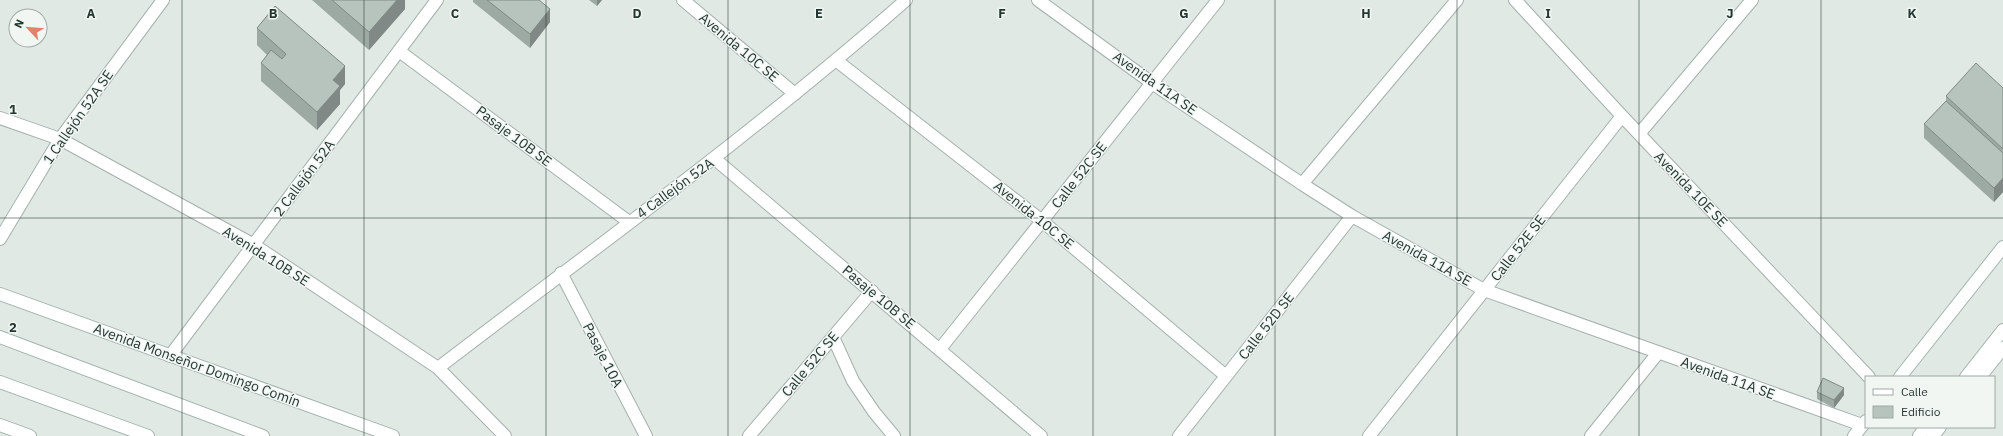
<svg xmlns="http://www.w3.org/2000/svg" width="2003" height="436" font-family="'IBM Plex Sans',sans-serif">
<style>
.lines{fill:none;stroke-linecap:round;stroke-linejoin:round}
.lane-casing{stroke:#a5b0ac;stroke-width:14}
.street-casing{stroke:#a5b0ac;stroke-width:14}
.secondary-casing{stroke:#a2b4ad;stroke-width:14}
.lane{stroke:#fff;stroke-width:12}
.street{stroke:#fff;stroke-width:12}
.secondary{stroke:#fff;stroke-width:12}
.wall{fill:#9da9a3}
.shaded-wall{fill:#808985}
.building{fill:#b7c4be;stroke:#808985}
.grid{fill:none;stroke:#243832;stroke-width:1;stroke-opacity:0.55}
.labels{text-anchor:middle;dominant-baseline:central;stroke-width:3;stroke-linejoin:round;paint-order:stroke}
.street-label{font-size:14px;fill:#243832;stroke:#f1f6f3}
.grid-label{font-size:13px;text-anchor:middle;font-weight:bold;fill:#243832;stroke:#f1f6f3;stroke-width:3;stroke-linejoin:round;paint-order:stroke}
</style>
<rect width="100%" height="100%" fill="#e1e9e5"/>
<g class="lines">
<!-- lane casing -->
<g class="lane-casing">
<path id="lane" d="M 1966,377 L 2003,330
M 1919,436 L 1926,427"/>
</g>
<!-- street casing -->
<g class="street-casing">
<path id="street" d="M 683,0 L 795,94
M 1038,0 L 1152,83 L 1302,184 L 1352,216 L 1484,290 L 1862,425
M 1515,0 L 1622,116 L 1869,377
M 399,51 L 629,222
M 837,61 L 1042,221 L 1226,376
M 0,118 L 60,139 L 254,245 L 438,368 L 505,436
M 1639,134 L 1752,0
M 715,159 L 1041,436
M 1302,184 L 1457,0
M 0,239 L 60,139 L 163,0
M 561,273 L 646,436
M 833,337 L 853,381 L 874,412 L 894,436
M 940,349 L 1218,0
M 170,356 L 437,0
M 438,368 C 596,247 757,131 906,0
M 749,436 L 872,291
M 1179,436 L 1352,216
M 1369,436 L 1622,116
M 1591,436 L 1658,353"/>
</g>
<!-- secondary casing -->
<g class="secondary-casing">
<path id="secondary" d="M 0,294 L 393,436
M 0,337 L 263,436
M 1900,377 L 2003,247
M 1980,377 L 2003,348
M 0,382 L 148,436
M 0,425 L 30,436
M 1854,436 L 1866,421
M 1933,436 L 1940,427"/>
</g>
<!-- lane -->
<use href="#lane" class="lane"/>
<!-- street -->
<use href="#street" class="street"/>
<!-- secondary -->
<use href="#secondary" class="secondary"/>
</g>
<!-- wall -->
<path class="wall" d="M 312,0 L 405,0 L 405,9 L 369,50 Z
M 473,0 L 539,0 L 550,22 L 530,48 L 473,2 Z
M 589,0 L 602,0 L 597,6 Z
M 257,28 L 345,84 L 340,90 L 340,104 L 317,130 L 261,81 L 261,63 L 267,55 L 257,45 Z
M 2003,88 L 2003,192 L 1994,202 L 1924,138 L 1924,124 L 1946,101 L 1946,96 Z
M 1817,392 L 1844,395 L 1834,408 L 1817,399 Z"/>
<!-- shaded-wall -->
<path class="shaded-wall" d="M 397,0 L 405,0 L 405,9 L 369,50 L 369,32 Z
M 597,0 L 602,0 L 597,6 Z
M 550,9 L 550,22 L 530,48 L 530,34 Z
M 345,66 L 345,84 L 340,90 L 340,104 L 317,130 L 317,112 L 333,80 Z
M 2003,178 L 2003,192 L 1994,202 L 1994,188 Z
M 1844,388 L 1844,395 L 1834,408 L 1834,400 Z"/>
<!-- building -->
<path class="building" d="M 332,0 L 397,0 L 369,32 Z
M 487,0 L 539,0 L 550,9 L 530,34 Z
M 275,6 L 345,66 L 333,80 L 340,86 L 317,112 L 261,63 L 271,50 L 282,59 L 286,54 L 257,28 Z
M 1976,63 L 2003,88 L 2003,149 L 1946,96 Z
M 1946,101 L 2003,153 L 2003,178 L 1994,188 L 1924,124 Z
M 1823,378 L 1844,388 L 1834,400 L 1817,392 Z"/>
<!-- grid -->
<path class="grid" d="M 182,0 L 182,436M 364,0 L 364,436M 546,0 L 546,436M 728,0 L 728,436M 910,0 L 910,436M 1093,0 L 1093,436M 1275,0 L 1275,436M 1457,0 L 1457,436M 1639,0 L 1639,436M 1821,0 L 1821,436M 0,218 L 2003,218"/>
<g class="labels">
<!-- street labels -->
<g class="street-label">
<text transform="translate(739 47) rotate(40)">Avenida 10C SE</text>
<text transform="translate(1155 83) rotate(35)">Avenida 11A SE</text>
<text transform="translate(78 117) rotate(-55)">1 Callejón 52A SE</text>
<text transform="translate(514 136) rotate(37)">Pasaje 10B SE</text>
<text transform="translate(1079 175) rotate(-52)">Calle 52C SE</text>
<text transform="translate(304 178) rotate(-53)">2 Callejón 52A</text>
<text transform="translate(675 188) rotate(-36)">4 Callejón 52A</text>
<text transform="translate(1691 189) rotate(46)">Avenida 10E SE</text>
<text transform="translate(1034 215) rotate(39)">Avenida 10C SE</text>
<text transform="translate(1518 248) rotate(-52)">Calle 52E SE</text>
<text transform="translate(266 256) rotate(32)">Avenida 10B SE</text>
<text transform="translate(1427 258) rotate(29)">Avenida 11A SE</text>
<text transform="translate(879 297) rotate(40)">Pasaje 10B SE</text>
<text transform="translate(1266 326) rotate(-52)">Calle 52D SE</text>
<text transform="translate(603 355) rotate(63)">Pasaje 10A</text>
<text transform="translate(810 364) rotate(-50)">Calle 52C SE</text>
<text transform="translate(197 365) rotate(20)">Avenida Monseñor Domingo Comín</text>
<text transform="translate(1728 378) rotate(20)">Avenida 11A SE</text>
</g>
</g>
<g class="grid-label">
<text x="91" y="18">A</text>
<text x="273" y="18">B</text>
<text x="455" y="18">C</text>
<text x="637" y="18">D</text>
<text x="819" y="18">E</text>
<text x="1002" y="18">F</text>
<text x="1184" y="18">G</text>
<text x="1366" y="18">H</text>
<text x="1548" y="18">I</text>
<text x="1730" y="18">J</text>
<text x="1912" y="18">K</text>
<text x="13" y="114">1</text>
<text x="13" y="332">2</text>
</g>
<!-- legend -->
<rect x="1865" y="376" width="130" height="52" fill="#f1f6f3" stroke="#9faaa6"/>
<rect x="1873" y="389" width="20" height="6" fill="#ffffff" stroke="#9faaa6"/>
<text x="1901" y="396" font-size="12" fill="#243832">Calle</text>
<rect x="1873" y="406" width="20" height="12" fill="#b7c4be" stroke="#9faaa6"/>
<text x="1901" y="416" font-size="12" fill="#243832">Edificio</text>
<!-- north arrow -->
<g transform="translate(28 28) rotate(296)"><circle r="19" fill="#f1f6f3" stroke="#9faaa6"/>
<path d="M0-3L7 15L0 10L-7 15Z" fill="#e08369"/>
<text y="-6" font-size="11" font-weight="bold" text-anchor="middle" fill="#243832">N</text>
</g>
</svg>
